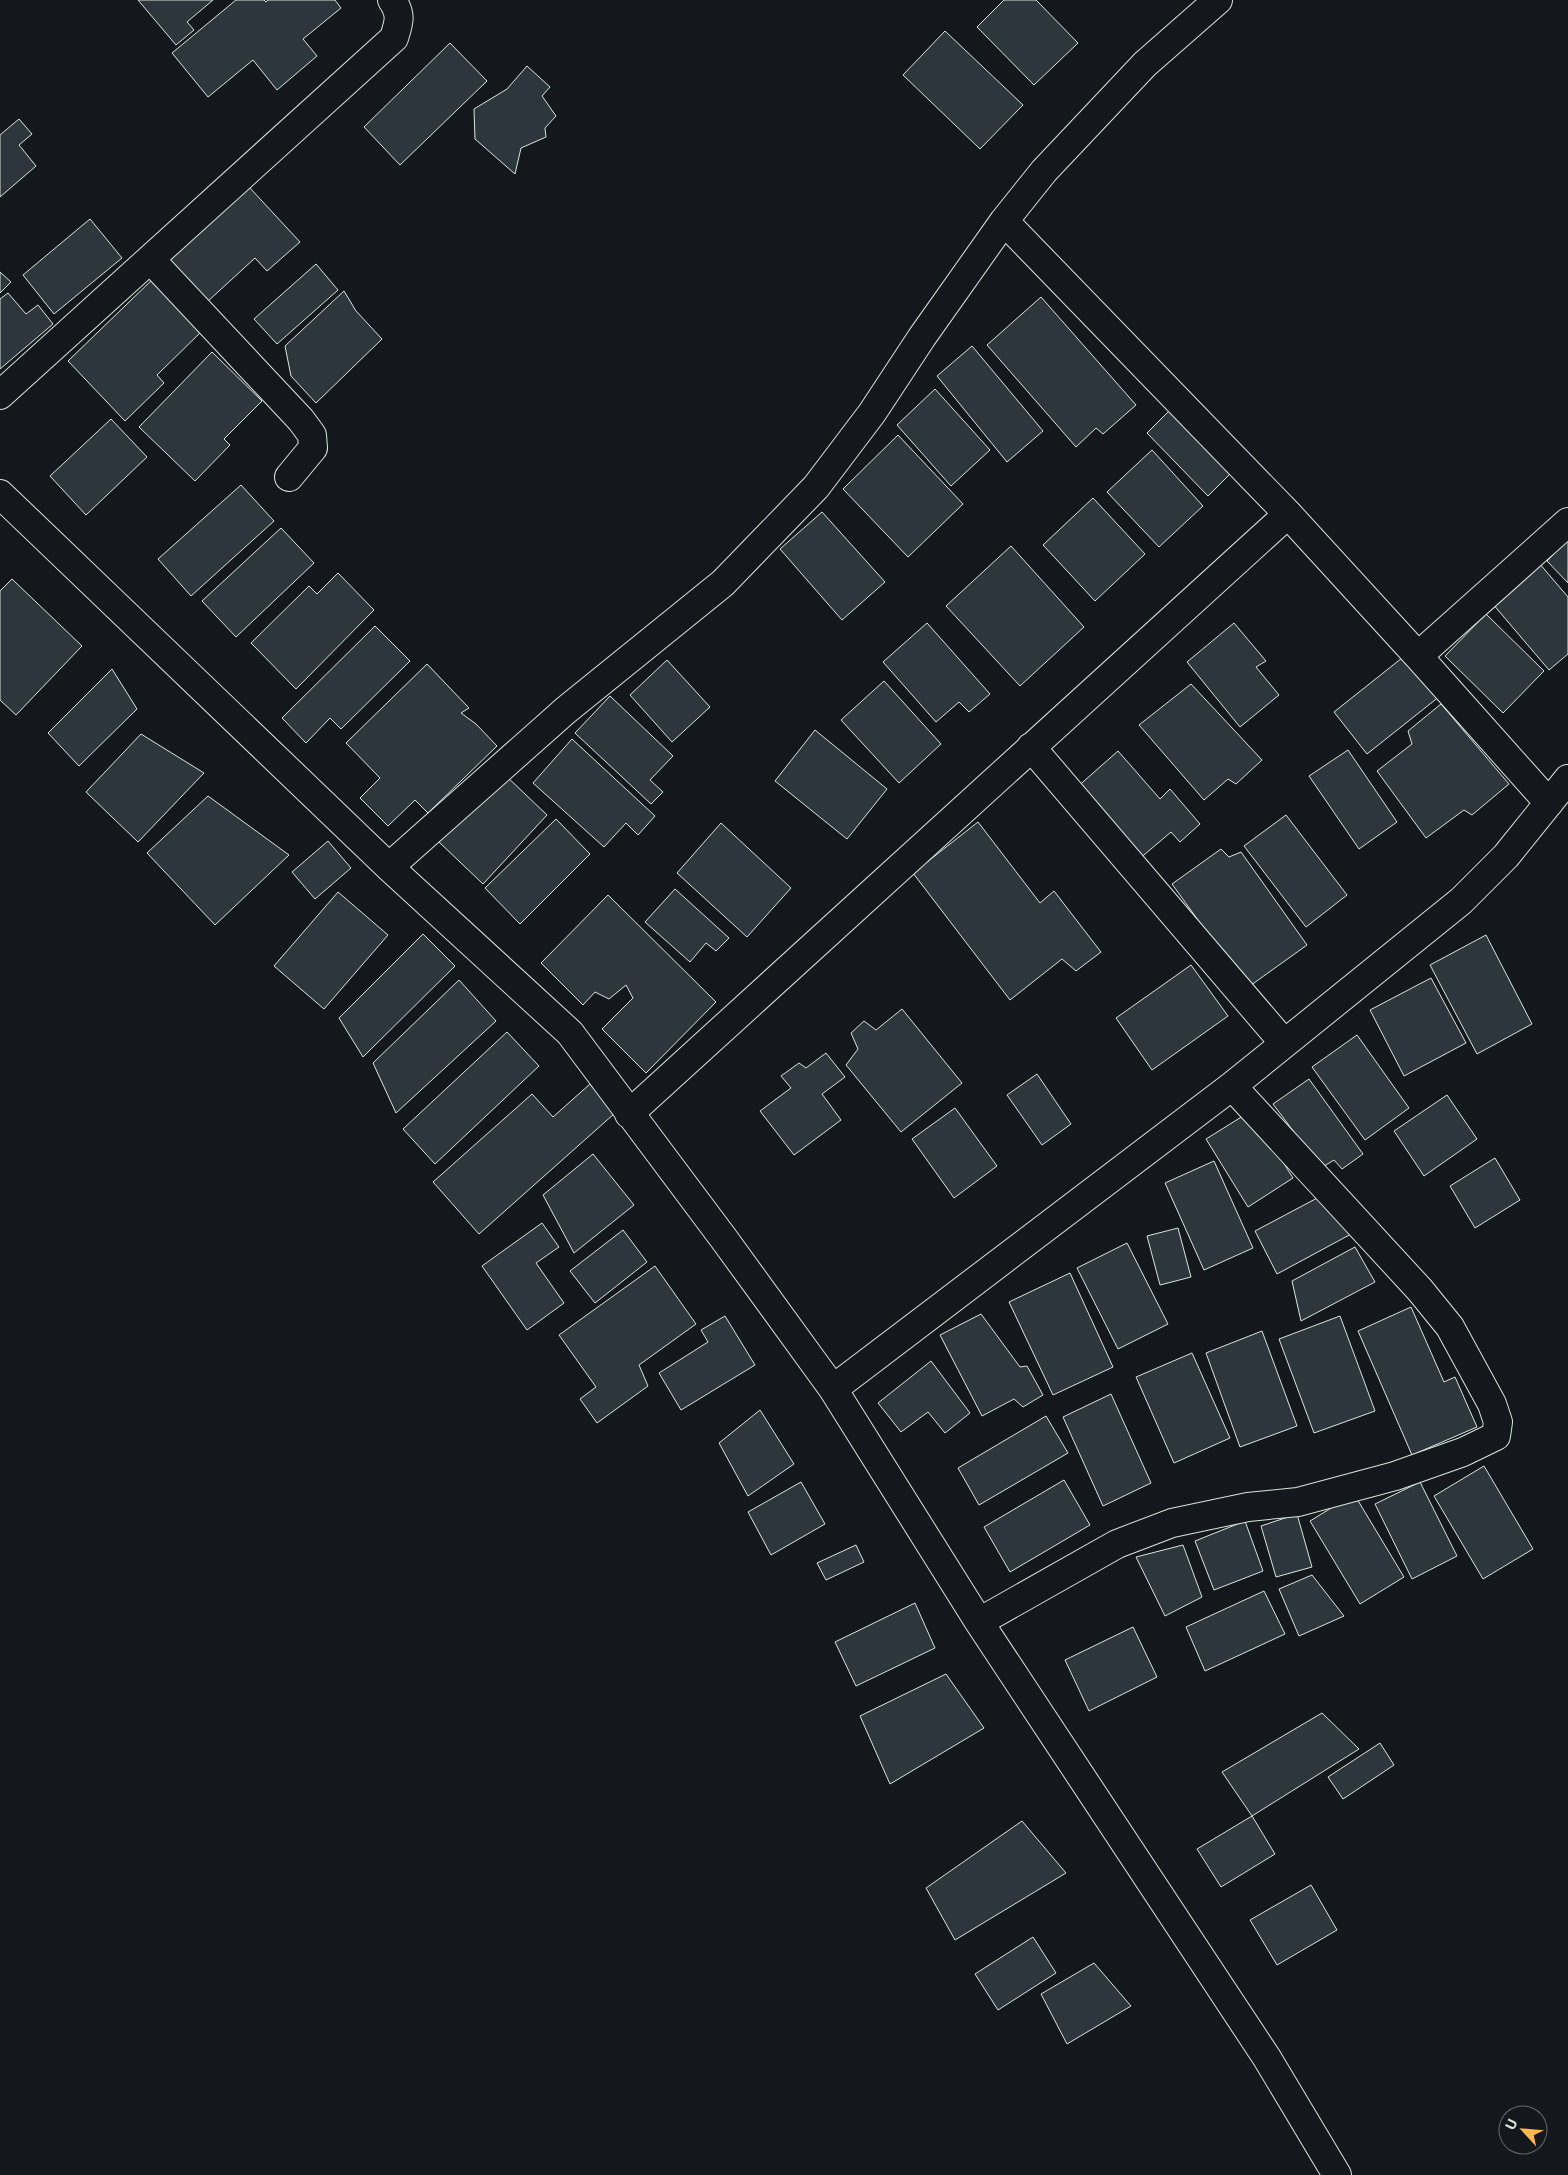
<svg xmlns="http://www.w3.org/2000/svg" width="1568" height="2175" font-family="'Noto Sans',sans-serif">
<style>
.building{fill:#2c363c;stroke:#d8e6dc}
.lines{fill:none;stroke-linecap:round;stroke-linejoin:round}
.minor-casing{stroke:#d8e6dc;stroke-width:30}
.minor{stroke:#14181c;stroke-width:28}
</style>
<rect width="100%" height="100%" fill="#14181c"/>
<!-- building -->
<path class="building" d="M 138,0 L 213,0 L 187,22 L 194,30 L 176,45 Z
M 236,0 L 264,0 L 266,2 L 268,0 L 335,0 L 341,8 L 303,39 L 317,56 L 277,90 L 253,60 L 208,97 L 172,53 Z
M 1004,0 L 1036,0 L 1078,43 L 1034,85 L 977,27 Z
M 945,31 L 1023,105 L 980,149 L 903,75 Z
M 450,43 L 487,81 L 400,165 L 364,127 Z
M 527,66 L 550,87 L 542,96 L 556,116 L 545,128 L 546,137 L 521,148 L 515,174 L 475,139 L 474,109 L 507,89 Z
M 19,119 L 32,134 L 19,145 L 36,166 L 0,197 L 0,135 Z
M 249,187 L 300,242 L 267,271 L 255,258 L 207,302 L 169,261 Z
M 90,219 L 122,258 L 54,314 L 23,275 Z
M 316,264 L 338,290 L 277,344 L 254,319 Z
M 0,272 L 11,282 L 0,293 Z
M 155,277 L 204,329 L 157,375 L 164,383 L 125,421 L 68,361 Z
M 344,291 L 356,311 L 382,339 L 316,403 L 291,376 L 285,346 Z
M 8,293 L 26,314 L 38,305 L 53,324 L 0,369 L 0,299 Z
M 1041,297 L 1136,405 L 1103,434 L 1096,428 L 1076,447 L 987,345 Z
M 972,346 L 1043,431 L 1007,462 L 937,376 Z
M 212,352 L 262,401 L 224,439 L 230,445 L 195,481 L 139,427 Z
M 935,389 L 990,450 L 951,486 L 897,425 Z
M 1175,405 L 1236,468 L 1208,496 L 1147,433 Z
M 111,419 L 147,457 L 86,515 L 50,476 Z
M 898,435 L 963,504 L 908,557 L 843,489 Z
M 1152,450 L 1203,506 L 1159,547 L 1107,492 Z
M 241,485 L 274,521 L 191,596 L 158,559 Z
M 1093,498 L 1145,554 L 1095,601 L 1043,545 Z
M 822,512 L 885,582 L 842,620 L 780,549 Z
M 281,528 L 314,563 L 236,637 L 202,601 Z
M 1568,540 L 1568,583 L 1547,561 Z
M 1011,546 L 1084,627 L 1020,686 L 946,606 Z
M 1539,563 L 1568,597 L 1568,654 L 1549,670 L 1492,603 Z
M 338,573 L 374,610 L 296,689 L 251,643 L 309,586 L 317,594 Z
M 12,579 L 82,646 L 16,715 L 0,700 L 0,591 Z
M 1486,614 L 1544,671 L 1503,713 L 1445,656 Z
M 927,623 L 990,694 L 969,712 L 959,702 L 936,722 L 883,662 Z
M 1234,623 L 1266,661 L 1256,667 L 1279,695 L 1240,727 L 1187,662 Z
M 375,626 L 410,661 L 341,729 L 330,718 L 306,743 L 282,718 Z
M 1407,654 L 1440,696 L 1367,754 L 1334,712 Z
M 667,660 L 710,707 L 672,742 L 630,695 Z
M 427,664 L 469,708 L 461,713 L 476,724 L 497,746 L 428,813 L 415,800 L 388,826 L 360,798 L 380,778 L 346,743 Z
M 112,669 L 137,709 L 79,766 L 48,733 Z
M 884,681 L 941,744 L 899,783 L 841,720 Z
M 1191,684 L 1262,760 L 1236,784 L 1228,779 L 1204,800 L 1139,725 Z
M 610,696 L 673,756 L 650,780 L 663,792 L 651,804 L 575,733 Z
M 1441,704 L 1509,784 L 1472,815 L 1464,810 L 1426,838 L 1377,771 L 1412,744 L 1408,731 Z
M 815,730 L 887,789 L 847,839 L 775,781 Z
M 141,734 L 204,773 L 138,842 L 86,792 Z
M 572,739 L 655,816 L 638,835 L 626,823 L 604,847 L 533,783 Z
M 1348,750 L 1397,822 L 1359,849 L 1309,776 Z
M 1118,751 L 1160,799 L 1170,789 L 1200,824 L 1180,842 L 1171,832 L 1138,860 L 1075,789 Z
M 503,773 L 547,815 L 483,884 L 439,842 Z
M 208,796 L 289,855 L 215,925 L 147,853 Z
M 1286,815 L 1347,895 L 1306,927 L 1244,846 Z
M 556,819 L 590,854 L 520,924 L 485,888 Z
M 978,822 L 1040,903 L 1054,891 L 1101,952 L 1076,971 L 1062,959 L 1010,1000 L 913,873 Z
M 721,823 L 791,888 L 747,937 L 677,873 Z
M 328,841 L 351,868 L 315,899 L 292,872 Z
M 1221,849 L 1229,857 L 1241,852 L 1307,945 L 1247,988 L 1172,884 Z
M 675,889 L 729,938 L 716,951 L 706,943 L 690,962 L 645,922 Z
M 338,892 L 388,935 L 324,1009 L 274,966 Z
M 608,895 L 716,1002 L 646,1073 L 602,1029 L 633,998 L 626,985 L 609,999 L 595,992 L 583,1005 L 541,963 Z
M 423,934 L 455,966 L 363,1057 L 339,1018 Z
M 1486,935 L 1532,1024 L 1477,1054 L 1430,965 Z
M 1191,965 L 1228,1016 L 1152,1070 L 1116,1018 Z
M 1431,978 L 1466,1043 L 1404,1076 L 1370,1010 Z
M 459,980 L 496,1021 L 396,1113 L 373,1063 Z
M 902,1009 L 962,1083 L 901,1132 L 846,1065 L 858,1049 L 851,1033 L 864,1021 L 876,1030 Z
M 507,1032 L 539,1066 L 435,1164 L 403,1129 Z
M 1357,1035 L 1409,1108 L 1365,1140 L 1312,1067 Z
M 826,1053 L 845,1077 L 822,1094 L 841,1120 L 794,1155 L 760,1111 L 791,1088 L 781,1076 L 799,1063 L 806,1068 Z
M 1037,1074 L 1071,1124 L 1042,1145 L 1007,1095 Z
M 1309,1079 L 1363,1154 L 1342,1169 L 1334,1160 L 1321,1168 L 1273,1104 Z
M 590,1084 L 615,1113 L 479,1234 L 433,1182 L 532,1094 L 553,1117 Z
M 1447,1095 L 1477,1139 L 1424,1176 L 1394,1131 Z
M 955,1108 L 997,1166 L 954,1198 L 912,1139 Z
M 1251,1111 L 1293,1178 L 1248,1207 L 1206,1139 Z
M 593,1154 L 634,1205 L 574,1253 L 543,1195 Z
M 1495,1158 L 1520,1200 L 1475,1228 L 1450,1186 Z
M 1214,1161 L 1253,1248 L 1204,1270 L 1165,1183 Z
M 1321,1196 L 1353,1233 L 1277,1274 L 1255,1231 Z
M 542,1223 L 559,1247 L 536,1263 L 564,1303 L 527,1330 L 482,1266 Z
M 1178,1228 L 1191,1277 L 1160,1285 L 1147,1236 Z
M 623,1230 L 647,1262 L 595,1303 L 570,1271 Z
M 1127,1243 L 1168,1324 L 1118,1349 L 1077,1268 Z
M 1355,1247 L 1375,1282 L 1301,1321 L 1292,1281 Z
M 655,1266 L 696,1324 L 639,1365 L 648,1386 L 597,1423 L 580,1399 L 596,1387 L 559,1335 Z
M 1070,1273 L 1113,1367 L 1053,1395 L 1009,1302 Z
M 1411,1307 L 1444,1382 L 1455,1377 L 1477,1427 L 1412,1455 L 1358,1331 Z
M 981,1314 L 1020,1367 L 1027,1366 L 1043,1395 L 1023,1407 L 1014,1399 L 982,1416 L 940,1335 Z
M 725,1316 L 755,1365 L 681,1410 L 659,1373 L 708,1342 L 701,1330 Z
M 1340,1316 L 1375,1411 L 1314,1433 L 1279,1339 Z
M 1262,1331 L 1297,1426 L 1240,1447 L 1206,1353 Z
M 1192,1353 L 1230,1438 L 1174,1463 L 1136,1377 Z
M 931,1361 L 970,1413 L 945,1433 L 928,1412 L 901,1432 L 878,1403 Z
M 1111,1394 L 1151,1483 L 1103,1506 L 1063,1417 Z
M 760,1410 L 794,1464 L 748,1496 L 719,1443 Z
M 1046,1416 L 1068,1453 L 979,1505 L 958,1468 Z
M 1484,1466 L 1533,1549 L 1483,1579 L 1434,1496 Z
M 1064,1480 L 1090,1525 L 1010,1572 L 984,1527 Z
M 801,1482 L 825,1524 L 771,1555 L 748,1512 Z
M 1420,1482 L 1457,1556 L 1412,1579 L 1375,1504 Z
M 1354,1494 L 1404,1577 L 1360,1604 L 1310,1521 Z
M 1297,1514 L 1312,1567 L 1276,1577 L 1261,1526 Z
M 1245,1521 L 1263,1571 L 1214,1590 L 1195,1541 Z
M 856,1545 L 864,1562 L 826,1580 L 817,1563 Z
M 1183,1545 L 1202,1597 L 1165,1616 L 1136,1557 Z
M 1312,1575 L 1344,1616 L 1299,1636 L 1279,1589 Z
M 1264,1591 L 1285,1634 L 1205,1671 L 1186,1627 Z
M 915,1603 L 935,1648 L 856,1686 L 835,1642 Z
M 1133,1627 L 1157,1677 L 1089,1711 L 1065,1660 Z
M 946,1674 L 984,1728 L 890,1784 L 860,1716 Z
M 1322,1713 L 1359,1749 L 1252,1816 L 1222,1772 Z
M 1380,1743 L 1394,1765 L 1343,1799 L 1328,1777 Z
M 1252,1816 L 1275,1854 L 1221,1887 L 1197,1849 Z
M 1022,1821 L 1066,1873 L 955,1940 L 926,1888 Z
M 1311,1885 L 1337,1930 L 1277,1965 L 1250,1920 Z
M 1033,1937 L 1056,1973 L 998,2010 L 975,1974 Z
M 1094,1963 L 1131,2006 L 1067,2044 L 1041,1994 Z"/>
<g class="lines">
<!-- minor casing -->
<g class="minor-casing">
<path id="minor" d="M 150,259 L 301,420 L 312,435 L 313,448 L 289,477
M 0,395 L 394,38 C 399,22 402,15 392,0
M 0,494 L 389,867 L 570,1033 L 724,1239 L 833,1389 L 979,1622 L 1267,2058 L 1337,2175
M 1288,514 L 1418,656 L 1568,522
M 1418,656 L 1549,803
M 1031,747 L 1284,1043
M 389,867 L 566,710 L 723,583 L 816,487 L 872,413 L 922,337 L 1004,221 L 1044,171 L 1145,64 L 1218,0
M 629,1114 L 1288,514 L 1004,221
M 833,1389 L 1232,1086 L 1461,901 L 1506,856 L 1568,779
M 979,1622 L 1117,1544 L 1172,1523 L 1248,1507 L 1298,1502 L 1395,1476 L 1463,1452 L 1496,1436 L 1498,1422 L 1492,1404 L 1450,1327 L 1420,1290 L 1232,1086"/>
</g>
<!-- minor -->
<use href="#minor" class="minor"/>
</g>
<!-- north arrow -->
<g transform="translate(1523 2130) rotate(296)"><circle r="24" fill="#14181c" stroke="#626a69"/>
<path d="M0-4L9 19L0 12L-9 19Z" fill="#ffb74d"/>
<text y="-8" font-size="14" font-weight="bold" text-anchor="middle" fill="#d8e6dc">U</text>
</g>
</svg>
